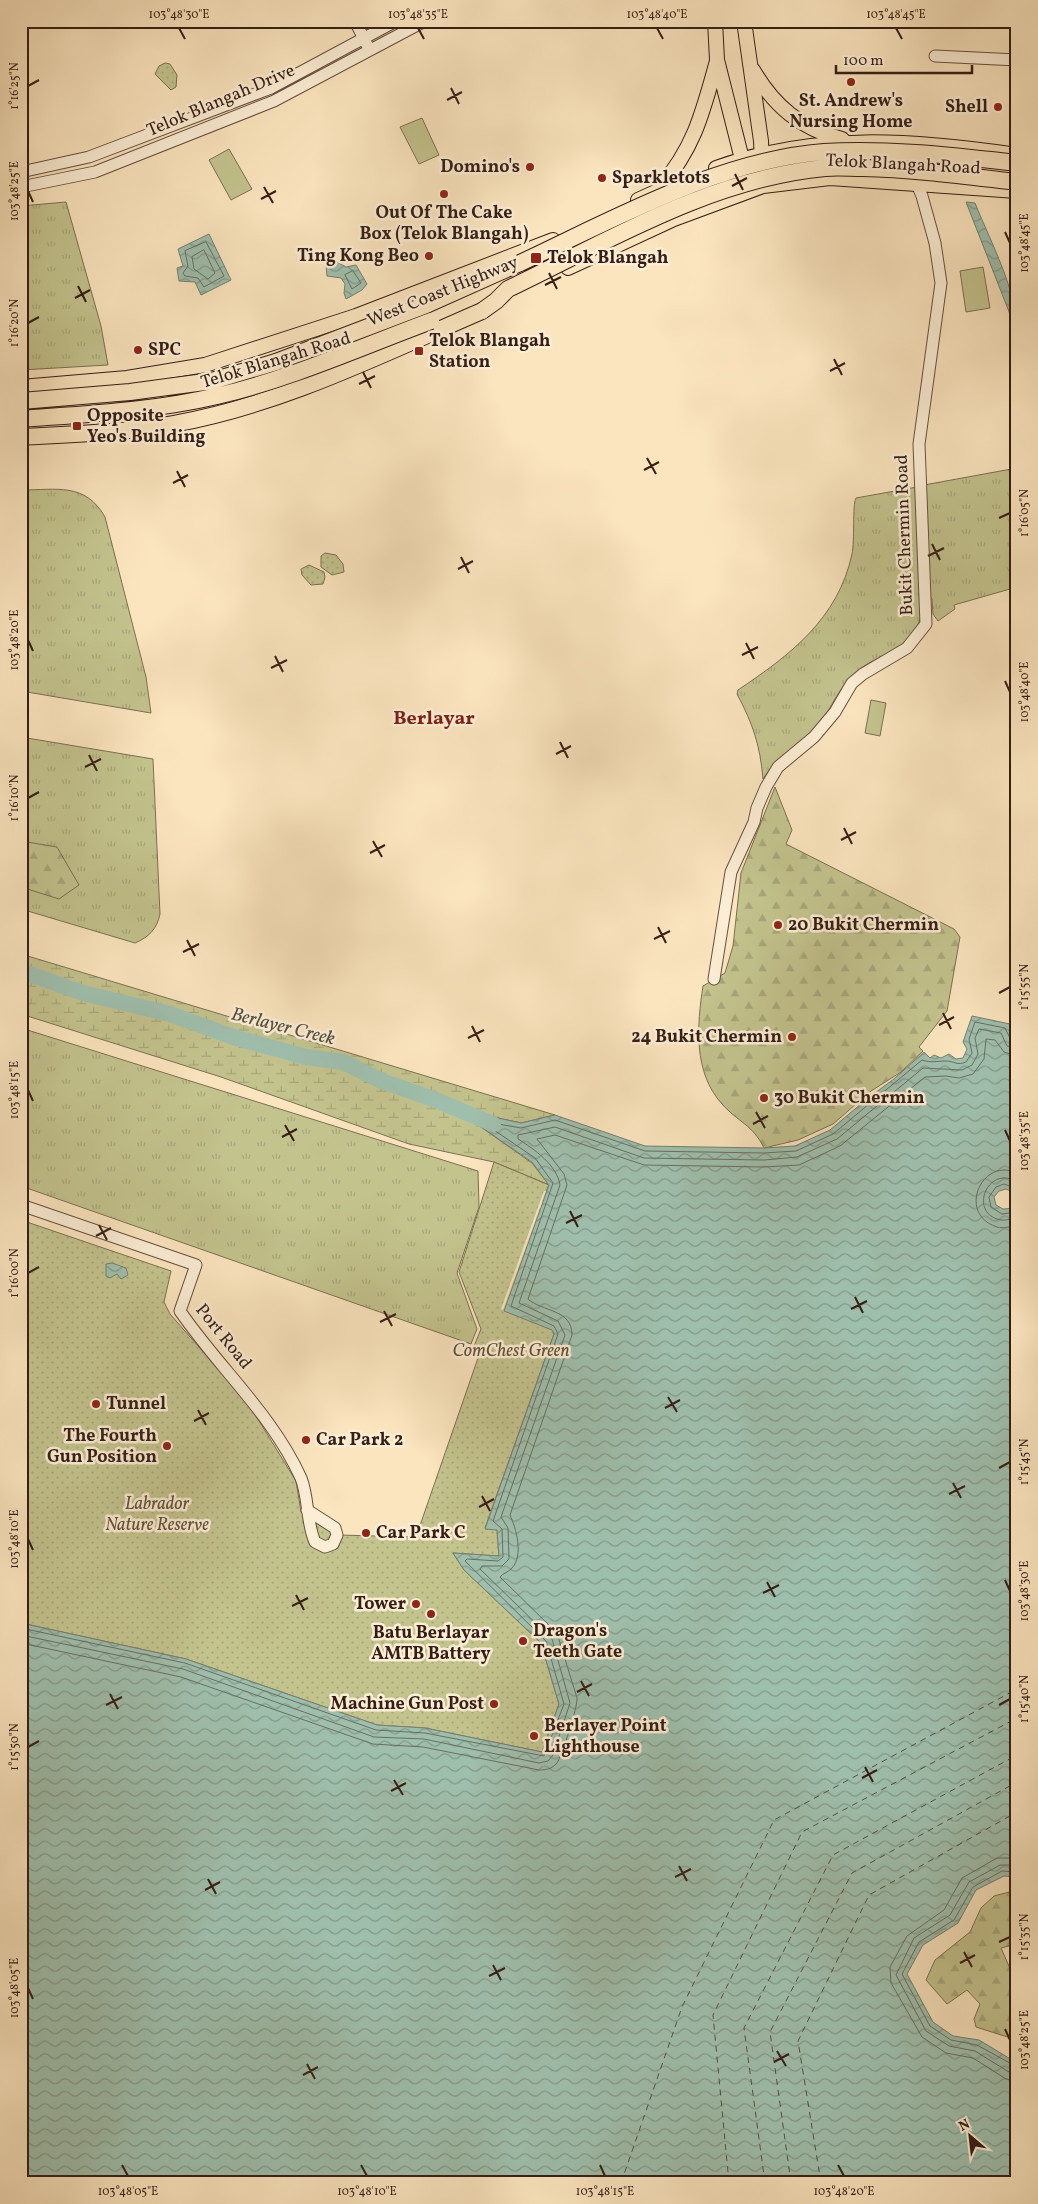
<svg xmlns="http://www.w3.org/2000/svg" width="1038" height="2204" font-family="Vollkorn,serif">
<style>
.grass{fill:url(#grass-tufts);stroke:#7c7052}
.forest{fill:url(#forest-firs);stroke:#7c7052}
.wetland{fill:url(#wetland-marsh);stroke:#7c7052}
.park{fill:url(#park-dots);stroke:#7c7052}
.pitch{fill:#c3c38e;stroke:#7c7052}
.water{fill:url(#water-waves);stroke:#757f70}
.pier{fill:#fbe5bf}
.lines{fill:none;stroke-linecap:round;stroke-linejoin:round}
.shore{stroke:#6a6e61;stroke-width:1}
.river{stroke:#9fbfad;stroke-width:16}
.ferry{stroke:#554e43;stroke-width:1;stroke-dasharray:6 5;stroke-linecap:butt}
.minor-casing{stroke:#665040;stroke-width:13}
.major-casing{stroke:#351e15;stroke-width:16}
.highway-casing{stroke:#351e15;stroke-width:18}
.minor{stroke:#fceed5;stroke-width:11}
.major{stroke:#fbe5bf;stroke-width:14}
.highway{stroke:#fbe5bf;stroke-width:16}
.highway-bridge-casing{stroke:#351e15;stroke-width:18;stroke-linecap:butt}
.highway-bridge{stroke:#fbe5bf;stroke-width:16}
.ticks{fill:none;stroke:#351e15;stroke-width:2}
.poi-dot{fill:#8f2418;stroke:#fceed5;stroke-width:2}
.labels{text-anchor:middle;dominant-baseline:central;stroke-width:5;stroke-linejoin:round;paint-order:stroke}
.street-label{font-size:18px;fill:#351e15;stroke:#fceed5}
.poi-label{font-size:18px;font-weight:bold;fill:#351e15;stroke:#fceed5;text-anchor:start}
.park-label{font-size:18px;font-style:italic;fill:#605039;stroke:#fceed5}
.water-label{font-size:19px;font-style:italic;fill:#554e43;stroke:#fceed5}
.quarter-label{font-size:20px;font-weight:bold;fill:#7a1f14;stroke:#fceed5}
.neatline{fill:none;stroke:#351e15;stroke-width:2}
.ticks-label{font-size:12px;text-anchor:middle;fill:#351e15}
</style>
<defs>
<pattern id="grass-tufts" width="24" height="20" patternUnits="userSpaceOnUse" patternTransform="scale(1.25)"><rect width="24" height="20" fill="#c3c38e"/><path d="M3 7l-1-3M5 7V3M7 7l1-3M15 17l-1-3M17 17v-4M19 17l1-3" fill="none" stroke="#a8a77a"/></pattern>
<pattern id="forest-firs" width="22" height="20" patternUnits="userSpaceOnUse" patternTransform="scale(1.25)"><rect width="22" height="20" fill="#c3c38e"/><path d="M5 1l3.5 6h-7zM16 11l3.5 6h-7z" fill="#a8a77a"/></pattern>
<pattern id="wetland-marsh" width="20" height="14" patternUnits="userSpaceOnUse" patternTransform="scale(1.25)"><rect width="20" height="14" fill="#c3c38e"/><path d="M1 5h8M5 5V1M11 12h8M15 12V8" fill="none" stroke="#a8a77a"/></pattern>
<pattern id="park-dots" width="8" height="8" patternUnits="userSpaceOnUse" patternTransform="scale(1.25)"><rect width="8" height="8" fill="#c3c38e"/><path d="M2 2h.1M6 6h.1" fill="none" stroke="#a8a77a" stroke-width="1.8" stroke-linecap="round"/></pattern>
<pattern id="water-waves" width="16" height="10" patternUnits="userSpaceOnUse" patternTransform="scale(1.25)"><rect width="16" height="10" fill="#9fbfad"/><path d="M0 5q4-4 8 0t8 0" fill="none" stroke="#829b8c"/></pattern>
</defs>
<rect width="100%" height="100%" fill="#fbe5bf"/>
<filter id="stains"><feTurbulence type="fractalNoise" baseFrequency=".004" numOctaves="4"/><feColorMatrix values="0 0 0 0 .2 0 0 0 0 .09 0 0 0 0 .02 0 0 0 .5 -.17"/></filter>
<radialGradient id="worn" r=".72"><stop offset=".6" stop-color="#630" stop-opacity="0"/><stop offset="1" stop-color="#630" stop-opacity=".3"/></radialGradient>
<!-- grass -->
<path class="grass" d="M 66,202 L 101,326 L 108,365 L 21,370 L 21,206 Z
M 1017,468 L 1017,591 L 1010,589 L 954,605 L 955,609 L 938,621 L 933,614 L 932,599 L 929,595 L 924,485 Z
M 917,487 L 923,609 C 912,657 881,648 853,675 C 835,692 828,717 811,735 C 795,750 775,759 763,779 C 760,745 753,724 737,694 L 738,690 C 790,655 838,619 852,554 C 855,541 852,505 856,498 Z
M 21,490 C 57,490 85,482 105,517 L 146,677 L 151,713 L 21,691 Z
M 21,737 L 153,759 L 160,914 C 157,929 149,937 135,943 L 21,909 Z
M 21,1028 L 478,1171 L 479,1207 L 457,1273 L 477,1329 L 471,1344 L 21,1186 Z"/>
<!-- forest -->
<path class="forest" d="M 775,787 L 792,830 L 786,844 L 954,929 L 960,937 L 947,1011 L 919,1047 L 923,1051 L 901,1072 L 871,1091 L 833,1124 L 798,1140 L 764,1148 C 753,1125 738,1122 722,1104 C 693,1072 697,1025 703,986 L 725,973 L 733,946 L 741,873 Z
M 21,841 L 57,847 L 79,885 L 59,899 L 21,887 Z
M 1017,1890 L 1017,1944 L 1001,1948 L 1012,1973 L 1017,1974 L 1017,2040 L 976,2027 L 974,2019 L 980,2004 L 967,1990 L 947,2004 L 926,1980 L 935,1960 L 970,1932 L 981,1908 L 994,1896 Z"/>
<!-- wetland -->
<path class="wetland" d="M 21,954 L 555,1115 L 521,1123 L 475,1113 L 471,1120 L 532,1163 L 549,1185 L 494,1162 L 409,1144 L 221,1077 L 21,1014 Z"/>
<!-- park -->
<path class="park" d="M 165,63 L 170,64 L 177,75 L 176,87 L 171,90 L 155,74 L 159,66 Z
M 325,553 L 336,555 L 343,564 L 344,572 L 332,575 L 321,567 L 321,556 Z
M 309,565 L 324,572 L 325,577 L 323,584 L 311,585 L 302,575 L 301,569 Z
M 494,1162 L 549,1185 L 539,1208 L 554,1334 L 485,1528 L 497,1529 L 499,1556 L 453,1553 L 464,1570 L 541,1643 L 559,1704 L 542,1752 L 425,1728 L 377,1725 L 186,1659 L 21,1623 L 21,1220 L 171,1271 L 164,1302 L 170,1314 L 248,1403 L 296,1481 L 301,1512 L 325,1523 L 337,1535 L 416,1537 L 478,1358 L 472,1351 L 481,1329 L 459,1272 Z"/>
<!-- pitch -->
<path class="pitch" d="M 422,118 L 439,155 L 419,164 L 400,127 Z
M 229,149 L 252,189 L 231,200 L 209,160 Z
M 983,267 L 990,308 L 966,312 L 960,271 Z
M 871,700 L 886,703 L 880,736 L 865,733 Z"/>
<!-- water -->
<path class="water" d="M 966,202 L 975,203 C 991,243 1017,290 1017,332 Z
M 209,234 L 231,280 L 201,295 L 195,282 L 179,281 L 177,268 L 183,266 L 178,249 Z
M 335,261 L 346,267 L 356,265 L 367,284 L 362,290 L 346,299 L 344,293 L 345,284 L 341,278 L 327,276 L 326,265 Z
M 972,1016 L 1010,1024 L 1017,1043 L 1017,1194 L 1006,1189 L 999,1191 L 994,1197 L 996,1205 L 1003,1209 L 1017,1208 L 1017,1877 L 1004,1876 L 976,1890 L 958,1923 L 923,1945 L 907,1974 L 933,2022 L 953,2036 L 979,2040 L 1017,2063 L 1017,2183 L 21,2183 L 21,1623 L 186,1659 L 377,1725 L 425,1728 L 542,1752 L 559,1704 L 541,1643 L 464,1570 L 453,1553 L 499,1556 L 497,1530 L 485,1529 L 554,1334 L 552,1330 L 504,1311 L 549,1185 L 532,1162 L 471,1120 L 475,1113 L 521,1123 L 555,1115 L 645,1146 L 764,1148 L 795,1146 L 830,1130 L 868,1098 L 894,1079 L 924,1052 L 930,1058 L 934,1055 L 941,1058 L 949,1054 L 956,1059 L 963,1058 L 967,1049 L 963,1042 Z
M 112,1263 L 126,1268 L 128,1275 L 121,1279 L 117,1274 L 110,1278 L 106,1276 L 106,1264 Z"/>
<!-- pier -->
<path class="pier" d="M 544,1191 L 546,1191 L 503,1310 L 501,1309 Z"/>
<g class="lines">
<!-- shore -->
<path class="shore" d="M 206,242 L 224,276 L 204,287 L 198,278 L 185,276 L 183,273 L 188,266 L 185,251 Z
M 204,250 L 215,273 L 208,279 L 194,269 L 192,257 Z
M 353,271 L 361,283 L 352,289 L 345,275 Z
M 1017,1173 C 982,1156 956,1214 997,1227 C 1004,1229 1010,1226 1017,1226
M 1017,1182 C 988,1163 967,1214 1001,1220 C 1006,1221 1011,1218 1017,1219
M 1017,1189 L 1004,1184 L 996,1187 L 989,1197 L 991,1207 L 1002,1214 L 1017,1212
M 21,1628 L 185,1663 L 376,1730 L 425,1733 L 544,1756 L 564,1704 L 546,1641 L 465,1561 L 467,1559 L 498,1561 L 503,1557 L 502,1529 L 493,1521 L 558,1334 L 554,1326 L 511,1306 L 553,1183 L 535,1158 L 488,1126 L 487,1122 L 521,1128 L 555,1120 L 645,1151 L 764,1153 L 796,1151 L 833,1134 L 922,1060 C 931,1063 937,1061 946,1061 C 954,1061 957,1066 966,1062 L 972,1053 L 969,1039 L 975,1022 L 1005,1028 L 1011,1040 L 1017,1042
M 21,1635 L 183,1669 L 374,1737 L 424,1739 L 539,1763 L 548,1761 L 553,1755 L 570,1703 L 552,1639 L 480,1569 L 482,1566 L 502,1566 L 509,1559 L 508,1528 L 501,1517 L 565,1335 L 558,1321 L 519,1303 L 560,1185 C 557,1165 534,1149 518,1139 L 518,1135 L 555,1127 L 644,1158 L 764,1160 L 797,1157 L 837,1139 L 923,1068 L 962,1070 L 972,1065 L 978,1054 L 975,1038 L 979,1029 L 1001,1033 L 1007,1046 L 1017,1048
M 21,1643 L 181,1677 L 373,1744 L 423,1747 L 539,1770 C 546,1770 552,1769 557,1763 C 562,1756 578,1706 577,1698 L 557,1633 L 500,1577 C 503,1573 509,1572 512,1568 C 524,1555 516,1528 510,1515 L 572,1335 C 572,1309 543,1312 528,1299 L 567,1185 L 564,1174 L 537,1139 L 555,1135 L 644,1165 L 764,1167 L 799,1165 L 840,1146 L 925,1077 L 946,1076 L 959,1078 L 973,1074 L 984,1059 L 986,1039 L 995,1040 L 1004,1052 L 1017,1056
M 1017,1858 L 997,1858 L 962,1878 L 944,1910 L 907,1936 L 890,1967 L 891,1983 L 922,2037 L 946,2053 L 973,2058 L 1006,2079 L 1017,2081
M 1017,1865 L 1000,1865 L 969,1882 L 950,1915 L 914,1938 L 896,1975 L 926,2031 L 949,2046 L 975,2051 L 1009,2072 L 1017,2074
M 1017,1872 L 1002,1871 L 973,1887 L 954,1920 L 919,1942 L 902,1974 L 930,2026 L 951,2040 L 977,2045 L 1017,2067"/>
<!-- river -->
<path class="river" d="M 21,971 L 83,993 L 170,1014 L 233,1037 L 306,1057 L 343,1062 L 382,1081 L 436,1100 L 493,1124"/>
<!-- ferry -->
<path class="ferry" d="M 621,2183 L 682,2007 L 774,1820 L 1017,1689
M 729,2183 L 713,2015 L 802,1832 L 1017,1718
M 765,2183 L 744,2028 L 833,1855 L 1017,1755
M 791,2183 L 770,2032 L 852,1873 L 1017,1782
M 821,2183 L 798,2041 L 869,1895 L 1017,1812"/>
<!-- minor casing -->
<g class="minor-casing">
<path id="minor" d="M 355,21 L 367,45
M 935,56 L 1017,60
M 21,172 L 89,157 L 271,88 L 396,21
M 21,187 L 95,172 L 274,101 L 425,21
M 714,979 L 731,872 L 754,822 L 757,808 L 766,787 L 778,767 L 814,737 L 835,712 L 852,683 L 863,674 L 907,648 L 926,624 L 919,444 L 941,283 L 935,243 L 922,196 L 914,177
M 21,1205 L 196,1265 L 180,1311 C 219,1368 272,1414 301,1478 C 309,1498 306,1522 315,1542 L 325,1547 L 333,1544 L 337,1535 L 335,1528 L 307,1510"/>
</g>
<!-- major casing -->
<g class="major-casing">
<path id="major" d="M 715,21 L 717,60 L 744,167
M 744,21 L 761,141 L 762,162
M 753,70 C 774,106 801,129 842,139
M 716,168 C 816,132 914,140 1017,155
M 660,187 C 695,147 703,111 717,61
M 638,200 L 680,181
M 568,268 L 674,219 L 763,186 L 830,178 L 1017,191
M 21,387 L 127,378 L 205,365 L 356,316 L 553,240"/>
</g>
<!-- highway casing -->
<g class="highway-casing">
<path id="highway" d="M 426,305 L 520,263
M 21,437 C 72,434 123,433 173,424 C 281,405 382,354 482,311"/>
</g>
<!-- minor -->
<use href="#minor" class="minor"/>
<!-- major -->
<use href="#major" class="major"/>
<!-- highway -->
<use href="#highway" class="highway"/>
<!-- highway-bridge casing -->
<g class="highway-bridge-casing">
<path id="highway-bridge" d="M 520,263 C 614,219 719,160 824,152 C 887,148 954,156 1017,163
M 482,311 L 496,301 L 508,289 C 608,241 713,178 825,168 C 837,167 850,168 862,168 C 914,169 965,176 1017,182
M 21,401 L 130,392 L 212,381 L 276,362 L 426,305
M 21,419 C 86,414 153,411 217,396 C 290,379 361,347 431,321"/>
</g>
<!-- highway-bridge -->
<use href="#highway-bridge" class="highway-bridge"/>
</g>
<!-- ticks -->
<path class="ticks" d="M 179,28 L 185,39M 418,28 L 424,39M 657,28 L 663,39M 896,28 L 902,39M 28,86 L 39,80M 451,88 L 459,104M 447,100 L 462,92M 735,174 L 743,190M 732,186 L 747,178M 264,187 L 273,203M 28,191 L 33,202M 261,199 L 276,191M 1005,232 L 1010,243M 549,273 L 557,289M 545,285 L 561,277M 78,286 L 86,302M 75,298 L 90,290M 28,323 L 39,317M 834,359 L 842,375M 830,371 L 845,363M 363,372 L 371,388M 359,384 L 375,376M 647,458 L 656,474M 644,470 L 659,462M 177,471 L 185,487M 173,483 L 188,475M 999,518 L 1010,513M 932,544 L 940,560M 928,556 L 944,548M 461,557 L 469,573M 458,569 L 473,561M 28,640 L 33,651M 746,643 L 754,659M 742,655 L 758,647M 275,656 L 283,672M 271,668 L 287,660M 1005,681 L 1010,692M 560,742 L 568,758M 556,754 L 571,746M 89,755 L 97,771M 85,767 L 101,759M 28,798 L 39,792M 844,828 L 852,844M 841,840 L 856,832M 373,841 L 382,857M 370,853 L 385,845M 658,927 L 666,943M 654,939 L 670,931M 187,940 L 195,956M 183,952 L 199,944M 999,993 L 1010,987M 943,1013 L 951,1029M 939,1025 L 954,1017M 472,1026 L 480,1042M 468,1038 L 484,1030M 28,1090 L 33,1101M 756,1112 L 765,1128M 753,1124 L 768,1116M 285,1125 L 294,1141M 1005,1130 L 1010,1141M 282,1137 L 297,1129M 570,1211 L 578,1227M 566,1223 L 582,1215M 99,1225 L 107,1240M 96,1236 L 111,1228M 28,1273 L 39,1267M 855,1297 L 863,1313M 851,1309 L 867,1301M 384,1311 L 392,1326M 380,1322 L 396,1314M 668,1397 L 677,1412M 665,1408 L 680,1400M 198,1410 L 206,1425M 194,1421 L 209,1413M 999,1468 L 1010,1462M 953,1483 L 961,1498M 949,1494 L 965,1486M 482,1496 L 490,1511M 479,1507 L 494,1499M 28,1539 L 33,1550M 1005,1580 L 1010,1591M 767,1582 L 775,1597M 763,1593 L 779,1585M 296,1595 L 304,1610M 292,1606 L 308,1598M 581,1681 L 589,1696M 577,1692 L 592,1684M 110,1694 L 118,1709M 106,1705 L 122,1697M 999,1705 L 1010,1699M 28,1747 L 39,1741M 865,1767 L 873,1782M 862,1778 L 877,1770M 394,1780 L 403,1795M 391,1791 L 406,1783M 679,1866 L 687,1881M 675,1877 L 691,1869M 208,1879 L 216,1894M 205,1890 L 220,1882M 999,1942 L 1010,1937M 964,1952 L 972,1967M 960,1963 L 975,1955M 493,1965 L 501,1980M 489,1976 L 505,1968M 28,1988 L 33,1999M 1005,2029 L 1010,2040M 777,2051 L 786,2066M 774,2062 L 789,2054M 307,2064 L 315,2079M 303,2075 L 318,2067M 122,2165 L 128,2176M 361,2165 L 367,2176M 600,2165 L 605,2176M 838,2165 L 844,2176"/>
<!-- markers -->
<g class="poi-dot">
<circle cx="851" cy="82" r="5"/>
<circle cx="998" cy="107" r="5"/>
<circle cx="530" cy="167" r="5"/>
<circle cx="602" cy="178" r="5"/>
<circle cx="444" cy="194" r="5"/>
<circle cx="429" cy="256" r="5"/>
<rect x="530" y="252" width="12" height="12" rx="2.5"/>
<circle cx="138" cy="350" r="5"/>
<rect x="414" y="346" width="10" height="10" rx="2.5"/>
<rect x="72" y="421" width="10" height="10" rx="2.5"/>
<circle cx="778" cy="925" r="5"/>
<circle cx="792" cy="1037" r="5"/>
<circle cx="764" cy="1098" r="5"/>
<circle cx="96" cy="1404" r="5"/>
<circle cx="306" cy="1440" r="5"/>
<circle cx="167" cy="1446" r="5"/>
<circle cx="366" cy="1533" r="5"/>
<circle cx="416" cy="1604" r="5"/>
<circle cx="431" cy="1614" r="5"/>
<circle cx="523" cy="1641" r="5"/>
<circle cx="494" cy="1704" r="5"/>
<circle cx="534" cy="1736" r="5"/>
</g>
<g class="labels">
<!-- street labels -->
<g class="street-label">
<text transform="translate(221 101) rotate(-23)">Telok Blangah Drive</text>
<text transform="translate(903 165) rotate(3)">Telok Blangah Road</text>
<text transform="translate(443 292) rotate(-22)">West Coast Highway</text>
<text transform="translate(276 361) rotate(-17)">Telok Blangah Road</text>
<text transform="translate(905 535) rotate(-92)">Bukit Chermin Road</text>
<text transform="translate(223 1337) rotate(51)">Port Road</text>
</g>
<!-- poi labels -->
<g class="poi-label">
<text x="851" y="101" text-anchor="middle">St. Andrew's<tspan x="851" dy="21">Nursing Home</tspan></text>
<text x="988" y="107" text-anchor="end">Shell</text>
<text x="520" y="167" text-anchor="end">Domino's</text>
<text x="612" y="178">Sparkletots</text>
<text x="444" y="213" text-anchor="middle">Out Of The Cake<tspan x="444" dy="21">Box (Telok Blangah)</tspan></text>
<text x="419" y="256" text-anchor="end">Ting Kong Beo</text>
<text x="547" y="258">Telok Blangah</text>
<text x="429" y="341">Telok Blangah<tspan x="429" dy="21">Station</tspan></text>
<text x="148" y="350">SPC</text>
<text x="87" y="416">Opposite<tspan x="87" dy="21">Yeo's Building</tspan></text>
<text x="788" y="925">20 Bukit Chermin</text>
<text x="782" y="1037" text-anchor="end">24 Bukit Chermin</text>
<text x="774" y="1098">30 Bukit Chermin</text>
<text x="106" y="1404">Tunnel</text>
<text x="157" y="1436" text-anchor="end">The Fourth<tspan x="157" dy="21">Gun Position</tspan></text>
<text x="316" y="1440">Car Park 2</text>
<text x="376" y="1533">Car Park C</text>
<text x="406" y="1604" text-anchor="end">Tower</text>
<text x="533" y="1631">Dragon's<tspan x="533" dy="21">Teeth Gate</tspan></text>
<text x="431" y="1633" text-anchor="middle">Batu Berlayar<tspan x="431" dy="21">AMTB Battery</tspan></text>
<text x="484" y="1704" text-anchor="end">Machine Gun Post</text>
<text x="544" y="1726">Berlayer Point<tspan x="544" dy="21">Lighthouse</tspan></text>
</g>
<!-- park labels -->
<g class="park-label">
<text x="511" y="1351">ComChest Green</text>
<text x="157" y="1504">Labrador<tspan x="157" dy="21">Nature Reserve</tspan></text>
</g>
<!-- water labels -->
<g class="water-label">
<text transform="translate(283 1027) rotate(14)">Berlayer Creek</text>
</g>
<!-- quarter labels -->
<g class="quarter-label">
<text x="434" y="719">Berlayar</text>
</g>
</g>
<!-- margin -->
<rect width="1038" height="2204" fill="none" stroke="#fbe5bf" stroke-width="55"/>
<!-- north arrow -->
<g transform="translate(970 2136) rotate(332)" stroke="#fceed5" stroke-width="4" paint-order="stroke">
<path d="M0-4L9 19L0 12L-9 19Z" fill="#351e15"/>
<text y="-8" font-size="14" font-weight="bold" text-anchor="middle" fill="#351e15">N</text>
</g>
<!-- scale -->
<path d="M836 65v8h136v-8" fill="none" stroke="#351e15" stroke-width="2.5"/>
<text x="843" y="65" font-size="15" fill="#351e15" stroke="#fceed5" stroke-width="4" paint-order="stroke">100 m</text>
<rect x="28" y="28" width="982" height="2148" class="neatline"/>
<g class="ticks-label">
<text x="179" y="18">103°48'30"E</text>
<text x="418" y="18">103°48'35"E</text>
<text x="657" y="18">103°48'40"E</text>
<text x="896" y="18">103°48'45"E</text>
<text transform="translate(14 86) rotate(-90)" y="4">1°16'25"N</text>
<text transform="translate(14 191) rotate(-90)" y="4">103°48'25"E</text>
<text transform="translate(1024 243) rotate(-90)" y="4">103°48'45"E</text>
<text transform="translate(14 323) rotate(-90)" y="4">1°16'20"N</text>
<text transform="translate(1024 513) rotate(-90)" y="4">1°16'05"N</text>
<text transform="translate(14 640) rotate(-90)" y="4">103°48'20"E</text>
<text transform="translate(1024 692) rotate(-90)" y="4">103°48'40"E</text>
<text transform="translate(14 798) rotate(-90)" y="4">1°16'10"N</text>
<text transform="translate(1024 987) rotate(-90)" y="4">1°15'55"N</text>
<text transform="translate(14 1090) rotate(-90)" y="4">103°48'15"E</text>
<text transform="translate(1024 1141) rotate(-90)" y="4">103°48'35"E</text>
<text transform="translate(14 1273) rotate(-90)" y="4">1°16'00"N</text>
<text transform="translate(1024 1462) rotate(-90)" y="4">1°15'45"N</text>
<text transform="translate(14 1539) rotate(-90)" y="4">103°48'10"E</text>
<text transform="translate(1024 1591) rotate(-90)" y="4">103°48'30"E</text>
<text transform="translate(1024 1699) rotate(-90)" y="4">1°15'40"N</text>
<text transform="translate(14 1747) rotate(-90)" y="4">1°15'50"N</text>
<text transform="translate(1024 1937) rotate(-90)" y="4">1°15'35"N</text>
<text transform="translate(14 1988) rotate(-90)" y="4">103°48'05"E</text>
<text transform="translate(1024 2040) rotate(-90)" y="4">103°48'25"E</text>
<text x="128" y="2195">103°48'05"E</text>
<text x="367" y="2195">103°48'10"E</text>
<text x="605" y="2195">103°48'15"E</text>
<text x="844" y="2195">103°48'20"E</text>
</g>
<rect width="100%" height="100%" filter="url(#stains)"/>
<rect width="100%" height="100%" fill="url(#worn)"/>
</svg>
